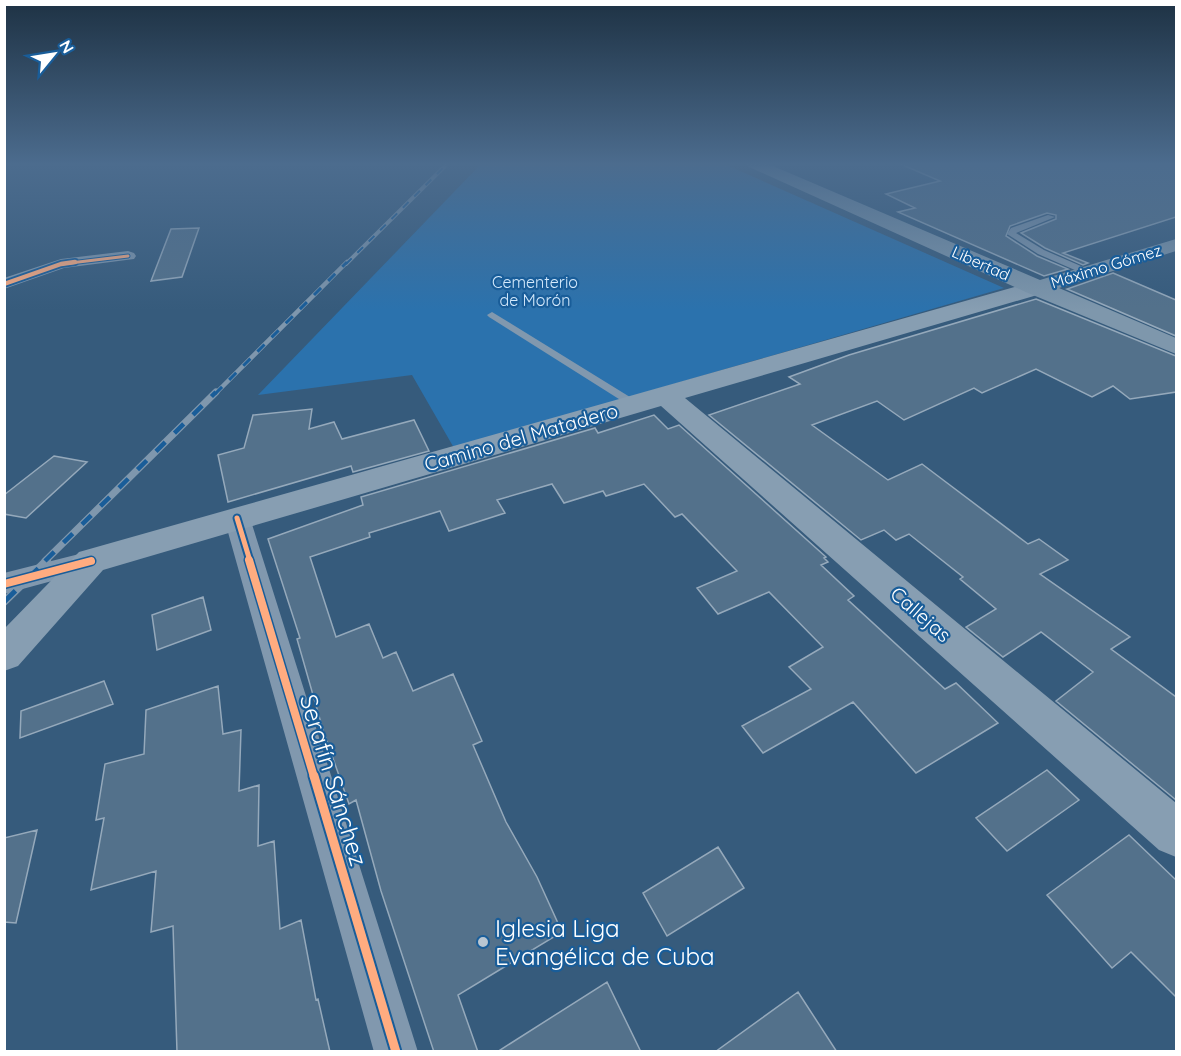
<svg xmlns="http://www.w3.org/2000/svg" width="1181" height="1056" font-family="Quicksand,sans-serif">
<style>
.green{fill:#2b72ad}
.building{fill:#53718b;stroke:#95a9bb;stroke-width:1.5}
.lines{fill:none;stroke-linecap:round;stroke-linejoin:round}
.lane{fill:#8198ae;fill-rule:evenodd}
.street{fill:#8198ae;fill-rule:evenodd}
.secondary{fill:#879eb2;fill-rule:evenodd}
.primary{fill:#7e97ac;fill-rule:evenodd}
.rail-far3-casing{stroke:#7f97ad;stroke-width:4}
.rail-far2-casing{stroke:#7f97ad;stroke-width:4.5}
.rail-far1-casing{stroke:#7f97ad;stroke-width:7}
.rail-casing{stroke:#7f97ad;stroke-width:8}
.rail-far3{stroke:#195d99;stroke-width:2;stroke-dasharray:8;stroke-linecap:butt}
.rail-far2{stroke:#195d99;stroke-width:3;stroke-dasharray:10;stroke-linecap:butt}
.rail-far1{stroke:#195d99;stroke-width:4.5;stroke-dasharray:13;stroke-linecap:butt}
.rail{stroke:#195d99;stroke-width:5;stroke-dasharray:16;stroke-linecap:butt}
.cycleway-far4-casing{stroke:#195d99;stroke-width:5}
.cycleway-far3-casing{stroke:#195d99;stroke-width:8}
.cycleway-far2-casing{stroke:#195d99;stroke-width:9}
.cycleway-far1-casing{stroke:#195d99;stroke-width:11}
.cycleway-casing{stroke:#195d99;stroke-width:13}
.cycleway-far4{stroke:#ffac80;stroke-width:3}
.cycleway-far3{stroke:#ffac80;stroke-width:4.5}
.cycleway-far2{stroke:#ffac80;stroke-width:5}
.cycleway-far1{stroke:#ffac80;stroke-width:8}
.cycleway{stroke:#ffac80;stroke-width:9}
.poi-dot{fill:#b9c6d1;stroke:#195d99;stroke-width:2}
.labels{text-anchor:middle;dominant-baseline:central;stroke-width:4.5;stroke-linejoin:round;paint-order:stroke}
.far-street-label{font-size:16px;fill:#fff;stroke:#195d99}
.far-park-label{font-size:16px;fill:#d5eafc;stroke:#195d99}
.street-label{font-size:20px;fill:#fff;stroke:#195d99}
.near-street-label{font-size:24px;fill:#fff;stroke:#195d99}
.near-poi-label{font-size:24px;fill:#fff;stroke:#195d99;text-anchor:start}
</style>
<rect width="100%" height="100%" fill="#365b7c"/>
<!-- green -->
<path class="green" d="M 482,163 L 722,163 L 1004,288 L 454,448 L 412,375 L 258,395 Z"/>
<!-- building -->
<path class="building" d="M 898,163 L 1176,163 L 1176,217 L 1063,253 L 1088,263 L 1083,265 L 1045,248 L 1021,233 L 1056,219 L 1056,215 L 1047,213 L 1010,226 L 1006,236 L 1037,256 L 1068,269 L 1044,276 L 898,212 L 915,208 L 886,194 L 940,181 Z
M 199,228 L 182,277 L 151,281 L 171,229 Z
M 1113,273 L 1176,300 L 1176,336 L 1067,289 Z
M 1036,299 L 1176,356 L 1176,392 L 1130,399 L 1113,386 L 1092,397 L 1036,369 L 982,393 L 974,388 L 904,420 L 877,401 L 812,425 L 888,480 L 922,464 L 1028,544 L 1039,539 L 1068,560 L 1040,574 L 1130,637 L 1111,649 L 1176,697 L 1176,800 L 1056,701 L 1093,672 L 1041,632 L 1003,657 L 966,627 L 996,609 L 960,579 L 963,577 L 909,534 L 896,540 L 884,530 L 861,540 L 709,415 L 800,384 L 789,377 L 849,355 Z
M 312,409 L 309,429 L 334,422 L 342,439 L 414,420 L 429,451 L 353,472 L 351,466 L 228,502 L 218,455 L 244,448 L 253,415 Z
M 654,415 L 668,429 L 679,425 L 826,557 L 824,558 L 828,562 L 821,565 L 854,596 L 848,600 L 945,689 L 956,683 L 998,723 L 916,773 L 853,702 L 763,753 L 742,726 L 811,689 L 789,667 L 823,647 L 769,592 L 718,614 L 697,588 L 737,571 L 682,514 L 675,517 L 644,484 L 606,496 L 603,491 L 564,503 L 552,484 L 497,500 L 505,513 L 449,531 L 440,511 L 369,533 L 370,537 L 310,557 L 336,637 L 369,624 L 383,658 L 396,652 L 413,691 L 453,674 L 482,741 L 473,745 L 506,822 L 537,877 L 562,932 L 458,995 L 478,1052 L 434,1052 L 381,891 L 356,800 L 349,804 L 323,730 L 297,639 L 300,638 L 268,539 L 363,505 L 361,497 L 595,428 L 598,433 Z
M 54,456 L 87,462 L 26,518 L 4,514 L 4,495 Z
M 203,597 L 211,630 L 157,650 L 152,615 Z
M 104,681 L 113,704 L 20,738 L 21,711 Z
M 218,686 L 223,734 L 241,730 L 239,791 L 259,785 L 258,846 L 274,841 L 280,929 L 301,920 L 316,1000 L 318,999 L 330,1052 L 177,1052 L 173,926 L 151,932 L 156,871 L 91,890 L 104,818 L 96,820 L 105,764 L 144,754 L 146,710 Z
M 1047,770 L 1079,800 L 1007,851 L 976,818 Z
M 37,830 L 16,923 L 4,922 L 4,838 Z
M 1129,835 L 1176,880 L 1176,997 L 1131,952 L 1112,968 L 1047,895 Z
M 718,847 L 744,888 L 667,936 L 643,893 Z
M 607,982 L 641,1052 L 497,1052 Z
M 798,992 L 837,1052 L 715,1052 Z"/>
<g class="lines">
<!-- lane -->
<path class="lane" d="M 1048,215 L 1055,217 L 1016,233 L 1044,250 L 1090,270 L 1090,274 L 1084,274 L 1038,254 L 1007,234 L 1011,228 Z
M 492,312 L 638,402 L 640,404 L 634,407 L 630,406 L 489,317 L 487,315 Z"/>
<!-- street -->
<path class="street" d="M 128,251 L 134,253 L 136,256 L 134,259 L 64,268 L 4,289 L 4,278 L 61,259 Z
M 237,509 L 246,512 L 250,518 L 418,1052 L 374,1052 L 224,518 L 228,512 Z
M 91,551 L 100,554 L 104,561 L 100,568 L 4,594 L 4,573 Z"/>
<!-- secondary -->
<path class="secondary" d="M 1036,281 L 1044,283 L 1047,288 L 1044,293 L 685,398 L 1176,803 L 1176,857 L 1159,850 L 661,406 L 103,570 L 18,666 L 4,671 L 4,629 L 79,552 Z"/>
<!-- primary -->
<path class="primary" d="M 745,163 L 766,163 L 1040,280 L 1176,239 L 1176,251 L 1059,288 L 1176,338 L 1176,354 L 1028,293 L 747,166 Z"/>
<!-- rail-far3 casing -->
<g class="rail-far3-casing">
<path id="rail-far3" d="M 346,264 L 448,163"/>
</g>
<!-- rail-far2 casing -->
<g class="rail-far2-casing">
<path id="rail-far2" d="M 215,394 L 347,262"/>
</g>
<!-- rail-far1 casing -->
<g class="rail-far1-casing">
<path id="rail-far1" d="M 45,561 L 216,392"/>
</g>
<!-- rail casing -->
<g class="rail-casing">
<path id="rail" d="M 4,602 L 47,560"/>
</g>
<!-- rail-far3 -->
<use href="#rail-far3" class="rail-far3"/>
<!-- rail-far2 -->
<use href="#rail-far2" class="rail-far2"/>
<!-- rail-far1 -->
<use href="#rail-far1" class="rail-far1"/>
<!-- rail -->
<use href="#rail" class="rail"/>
<!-- cycleway-far4 casing -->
<g class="cycleway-far4-casing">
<path id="cycleway-far4" d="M 62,264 L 128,256"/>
</g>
<!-- cycleway-far3 casing -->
<g class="cycleway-far3-casing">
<path id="cycleway-far3" d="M 4,284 L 61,264 L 75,262"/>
</g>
<!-- cycleway-far2 casing -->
<g class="cycleway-far2-casing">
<path id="cycleway-far2" d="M 237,518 L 250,561"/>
</g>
<!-- cycleway-far1 casing -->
<g class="cycleway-far1-casing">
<path id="cycleway-far1" d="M 249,560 L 314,777
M 4,584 L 91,561"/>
</g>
<!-- cycleway casing -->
<g class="cycleway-casing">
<path id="cycleway" d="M 314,776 L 396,1052"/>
</g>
<!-- cycleway-far4 -->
<use href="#cycleway-far4" class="cycleway-far4"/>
<!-- cycleway-far3 -->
<use href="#cycleway-far3" class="cycleway-far3"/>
<!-- cycleway-far2 -->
<use href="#cycleway-far2" class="cycleway-far2"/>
<!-- cycleway-far1 -->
<use href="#cycleway-far1" class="cycleway-far1"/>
<!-- cycleway -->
<use href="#cycleway" class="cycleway"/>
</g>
<!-- sky -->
<linearGradient id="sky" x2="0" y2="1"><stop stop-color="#1e3244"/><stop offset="0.53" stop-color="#4c6c8e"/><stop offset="1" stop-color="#4c6c8e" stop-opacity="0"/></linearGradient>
<rect width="1181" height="310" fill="url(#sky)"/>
<!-- markers -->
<circle class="poi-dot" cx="483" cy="942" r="6"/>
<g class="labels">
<!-- far-street labels -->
<g class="far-street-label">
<text transform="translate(981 263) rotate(24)">Libertad</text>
<text transform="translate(1106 266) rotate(-17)">Máximo Gómez</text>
</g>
<!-- far-park labels -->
<g class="far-park-label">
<text x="535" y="282">Cementerio<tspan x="535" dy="18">de Morón</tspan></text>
</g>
<!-- street labels -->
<g class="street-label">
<text transform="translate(521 437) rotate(-16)">Camino del Matadero</text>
<text transform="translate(921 614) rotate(41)">Callejas</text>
</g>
<!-- near-street labels -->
<g class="near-street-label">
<text transform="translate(334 780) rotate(73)">Serafín Sánchez</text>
</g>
<!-- near-poi labels -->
<g class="near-poi-label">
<text x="495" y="928">Iglesia Liga<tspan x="495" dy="28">Evangélica de Cuba</tspan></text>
</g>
</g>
<!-- border -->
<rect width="1181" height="1056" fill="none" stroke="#ffffff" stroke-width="12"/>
<!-- north arrow -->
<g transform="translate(54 54) rotate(60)" stroke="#195d99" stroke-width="4.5" paint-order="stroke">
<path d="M0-4.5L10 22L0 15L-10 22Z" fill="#ffffff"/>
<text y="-9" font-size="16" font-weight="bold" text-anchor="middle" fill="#ffffff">N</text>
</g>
</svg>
